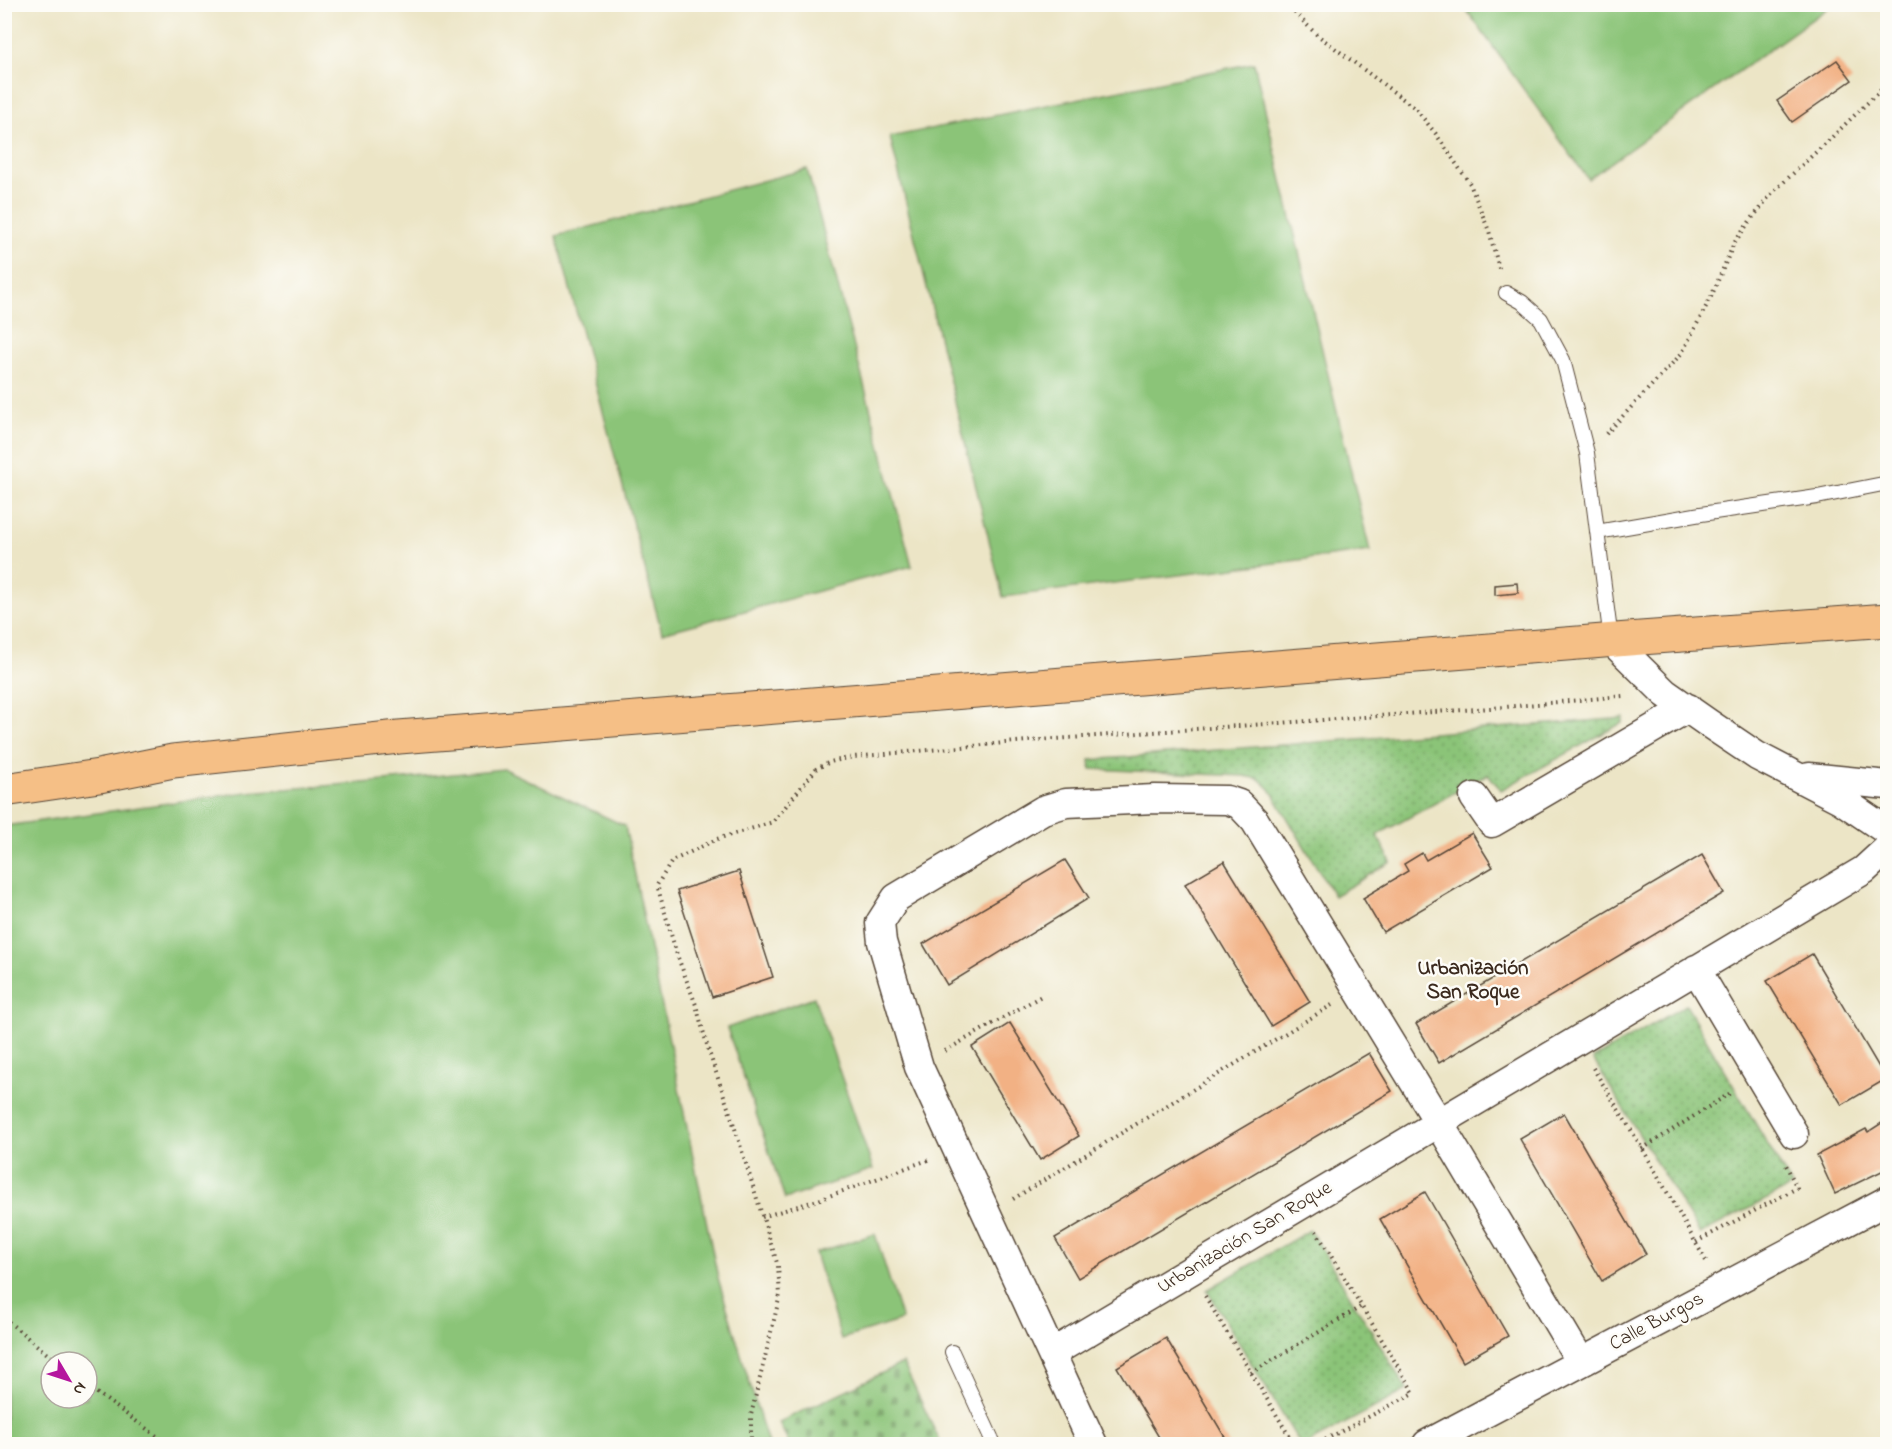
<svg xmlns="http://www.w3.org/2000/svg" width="1892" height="1449" font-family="'Indie Flower',sans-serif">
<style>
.green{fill:#8bc478;stroke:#63774b;stroke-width:1.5;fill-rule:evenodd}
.cemetery{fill:url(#cemetery-stones);stroke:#63774b;stroke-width:1.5}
.garden{fill:url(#garden-dots);stroke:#63774b;stroke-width:1.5}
.building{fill:#f2b184}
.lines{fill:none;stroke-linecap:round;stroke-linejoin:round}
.service-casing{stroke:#564637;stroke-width:16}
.minor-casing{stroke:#564637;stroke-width:31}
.trunk-casing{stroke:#564637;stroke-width:35}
.path{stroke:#564637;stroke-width:4;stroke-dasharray:1.5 4.5;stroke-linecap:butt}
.service{stroke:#fff;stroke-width:14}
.minor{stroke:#fff;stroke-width:28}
.trunk{stroke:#f5bf86;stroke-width:33}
.labels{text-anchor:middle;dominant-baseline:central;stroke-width:5;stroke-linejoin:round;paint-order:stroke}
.street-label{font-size:20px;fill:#3b2a1e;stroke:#fdfcf7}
.neighbourhood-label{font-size:21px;font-weight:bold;fill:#3b2a1e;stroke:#fdfcf7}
</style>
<defs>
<pattern id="cemetery-stones" width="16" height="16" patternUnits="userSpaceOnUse" patternTransform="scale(1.5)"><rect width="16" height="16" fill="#8bc478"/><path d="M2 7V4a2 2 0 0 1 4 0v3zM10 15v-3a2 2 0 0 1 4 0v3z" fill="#739f62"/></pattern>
<pattern id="garden-dots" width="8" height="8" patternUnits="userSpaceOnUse" patternTransform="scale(1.5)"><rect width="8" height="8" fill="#8bc478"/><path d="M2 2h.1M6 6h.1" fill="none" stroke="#739f62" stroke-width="1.8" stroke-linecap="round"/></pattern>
</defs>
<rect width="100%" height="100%" fill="#fdfcf7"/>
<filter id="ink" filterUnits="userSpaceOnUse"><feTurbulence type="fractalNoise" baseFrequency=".0167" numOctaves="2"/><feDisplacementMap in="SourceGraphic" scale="12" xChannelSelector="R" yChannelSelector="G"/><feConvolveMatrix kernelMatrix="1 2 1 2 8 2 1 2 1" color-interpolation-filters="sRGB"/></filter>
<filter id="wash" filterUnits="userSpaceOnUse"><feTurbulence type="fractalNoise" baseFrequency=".008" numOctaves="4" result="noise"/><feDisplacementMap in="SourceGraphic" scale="24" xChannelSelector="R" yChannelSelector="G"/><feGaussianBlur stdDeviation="1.35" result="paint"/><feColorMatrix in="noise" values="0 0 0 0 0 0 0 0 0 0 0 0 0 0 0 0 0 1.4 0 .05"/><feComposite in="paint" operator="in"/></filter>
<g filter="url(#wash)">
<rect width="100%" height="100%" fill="#ece5c6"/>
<!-- green -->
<path class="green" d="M 1463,5 L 1832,5 L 1588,179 Z
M 1254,63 L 1370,551 L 1003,597 L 890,137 Z
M 807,169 L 912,566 L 662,633 L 556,236 Z
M 504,769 L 625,826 L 718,1278 L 768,1444 L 5,1444 L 5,826 L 247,792 L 374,782 ZM 51,1362 L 87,1362 L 87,1398 L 51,1398 Z
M 814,997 L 873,1169 L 785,1199 L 727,1028 Z
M 875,1234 L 902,1320 L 841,1339 L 815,1253 Z"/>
<!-- cemetery -->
<path class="cemetery" d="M 903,1363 L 941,1444 L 789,1444 L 779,1422 Z"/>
<!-- garden -->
<path class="garden" d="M 1624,718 L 1622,723 L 1501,790 L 1488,774 L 1377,835 L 1391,862 L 1334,896 L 1270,789 L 1259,779 L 1244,776 L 1091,769 L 1090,760 Z
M 1686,1005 L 1792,1186 L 1700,1234 L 1593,1059 Z
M 1310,1230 L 1407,1390 L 1307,1444 L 1300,1444 L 1207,1290 Z"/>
<g id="blocks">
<!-- building -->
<path class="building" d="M 1837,60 L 1852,80 L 1792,122 L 1777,101 Z
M 1517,583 L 1518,593 L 1495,595 L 1495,585 Z
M 1472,833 L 1493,867 L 1383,932 L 1363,898 L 1408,871 L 1404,864 L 1422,853 L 1426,860 Z
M 1702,855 L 1724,893 L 1439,1063 L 1416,1024 Z
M 1065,860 L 1089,898 L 947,985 L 923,944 Z
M 1224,861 L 1310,1002 L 1271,1026 L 1185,884 Z
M 739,871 L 773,977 L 712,997 L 677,891 Z
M 1812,954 L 1886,1079 L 1842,1105 L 1767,981 Z
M 1010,1023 L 1079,1136 L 1040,1160 L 972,1047 Z
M 1369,1053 L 1392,1091 L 1078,1278 L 1055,1238 Z
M 1564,1113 L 1646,1254 L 1602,1281 L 1520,1139 Z
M 1888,1119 L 1888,1168 L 1835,1194 L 1817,1155 L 1866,1129 L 1868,1132 Z
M 1425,1192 L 1508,1336 L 1463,1362 L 1380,1219 Z
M 1166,1338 L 1229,1444 L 1163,1444 L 1117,1367 Z"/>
</g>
</g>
<g filter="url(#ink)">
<use href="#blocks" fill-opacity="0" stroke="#564637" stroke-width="1.5"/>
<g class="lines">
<!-- service casing -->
<g class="service-casing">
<path id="service" d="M 1506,293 L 1522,302 L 1541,319 L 1563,360 L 1587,453 L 1611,640
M 1597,532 L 1701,514 L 1817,497 L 1888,483
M 952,1352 L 994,1444"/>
</g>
<!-- minor casing -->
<g class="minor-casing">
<path id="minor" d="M 1611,640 L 1665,693 L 1708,723 L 1757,756 L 1840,799 L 1887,831
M 1809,777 L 1888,785
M 1474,797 L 1492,823 L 1688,708
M 1696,969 L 1794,1134
M 1052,1353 L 1864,870 L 1888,848
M 1093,1444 L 919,1067 L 882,942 L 880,923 L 896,898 L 1043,810 L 1066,803 L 1155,799 L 1227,800 L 1239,804 L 1255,821 L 1439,1123 L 1581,1362
M 1427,1444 L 1888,1200"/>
</g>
<!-- trunk casing -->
<g class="trunk-casing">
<path id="trunk" d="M 4,790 L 99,776 L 173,761 L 399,737 L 1641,638 L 1888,620"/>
</g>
<!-- path -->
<path class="path" d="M 1286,4 L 1316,34 L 1415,108 L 1436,134 L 1470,184 L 1489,231 L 1500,272
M 1606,434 L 1682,353 L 1711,297 L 1734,243 L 1750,221 L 1772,193 L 1829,140 L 1888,83
M 945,1051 L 1043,995
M 1593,1068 L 1645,1153 L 1706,1261
M 1642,1149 L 1732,1092
M 1013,1199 L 1332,1005
M 762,1217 L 821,1199 L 928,1160
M 1316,1231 L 1414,1393 L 1317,1444
M 1696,1242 L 1797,1188 L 1786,1165
M 1205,1296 L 1294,1444
M 4,1318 L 57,1362
M 1251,1373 L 1362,1306
M 87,1386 L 168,1444
M 751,1444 L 751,1415 L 780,1295 L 778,1266 L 732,1119 L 709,1052 L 696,1005 L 677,955 L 657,885 L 672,861 L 717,839 L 773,822 L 816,769 L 830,762 L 853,757 L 1027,741 L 1505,707 L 1623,696"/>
<!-- service -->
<use href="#service" class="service"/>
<!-- minor -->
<use href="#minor" class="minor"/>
<!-- trunk -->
<use href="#trunk" class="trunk"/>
</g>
</g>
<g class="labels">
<!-- street labels -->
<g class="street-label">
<text transform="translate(1245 1238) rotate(-31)">Urbanización San Roque</text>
<text transform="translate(1657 1322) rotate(-28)">Calle Burgos</text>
</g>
<!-- neighbourhood labels -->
<g class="neighbourhood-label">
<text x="1473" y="969">Urbanización<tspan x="1473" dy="24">San Roque</tspan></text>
</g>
</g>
<!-- margin -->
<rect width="1892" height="1449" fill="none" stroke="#fdfcf7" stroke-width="24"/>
<!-- north arrow -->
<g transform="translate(69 1380) rotate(129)"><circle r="28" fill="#fdfcf7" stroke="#afa8a0" stroke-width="1.5"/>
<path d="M0-4.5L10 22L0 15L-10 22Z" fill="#b5179e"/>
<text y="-9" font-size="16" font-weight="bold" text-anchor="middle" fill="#3b2a1e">N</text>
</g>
</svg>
